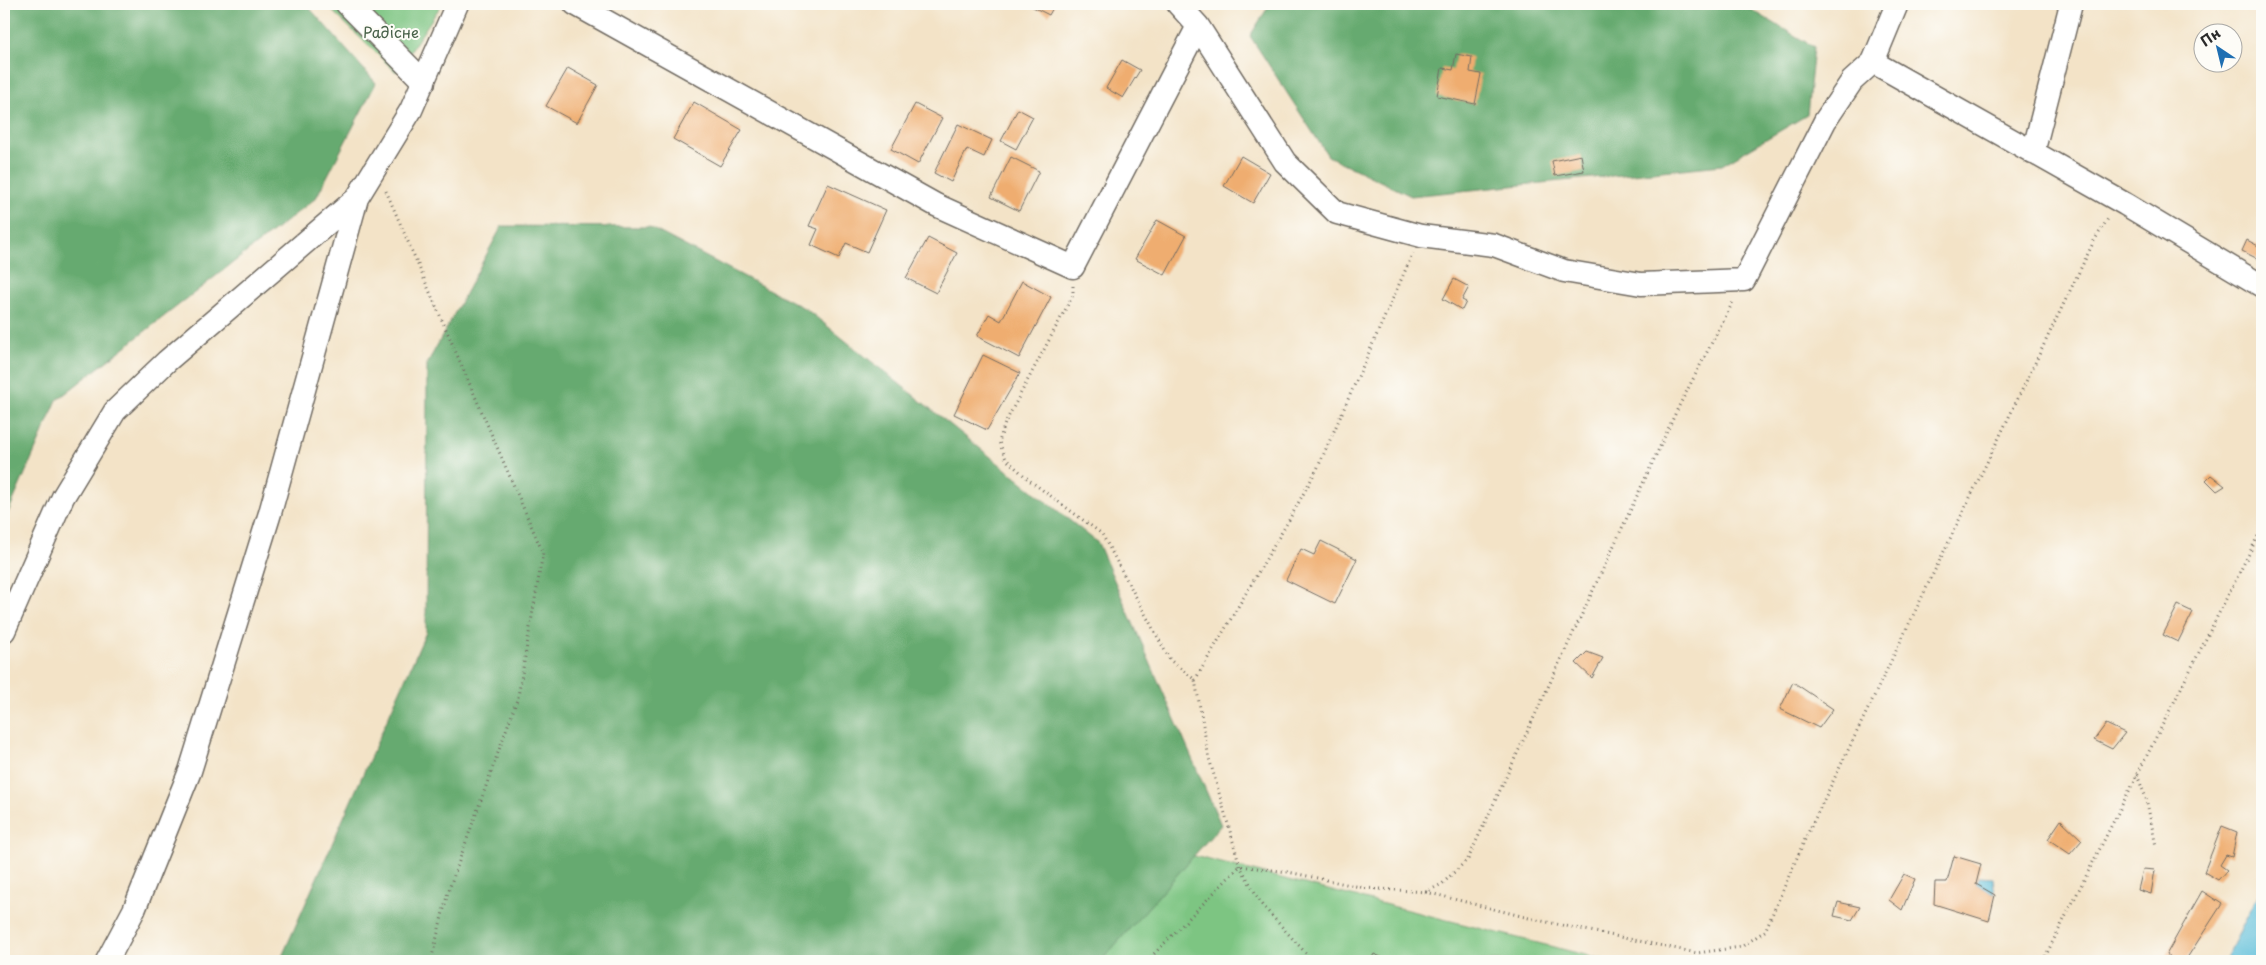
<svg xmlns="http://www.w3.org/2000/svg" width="2266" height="965" font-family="'Playpen Sans',sans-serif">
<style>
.green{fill:#7dc582;stroke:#547856}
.forest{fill:#66aa70;stroke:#486a4e}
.water{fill:#5bbed9;stroke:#437482}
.building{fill:#efad70}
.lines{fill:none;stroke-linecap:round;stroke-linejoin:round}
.street-casing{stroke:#716b62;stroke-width:25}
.path{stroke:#716b62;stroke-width:3;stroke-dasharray:1 4;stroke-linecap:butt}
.street{stroke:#fff;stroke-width:22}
.labels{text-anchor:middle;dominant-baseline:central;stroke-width:4;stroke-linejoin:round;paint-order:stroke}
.park-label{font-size:15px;fill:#486149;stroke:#fdfcf7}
</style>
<rect width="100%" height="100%" fill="#fdfcf7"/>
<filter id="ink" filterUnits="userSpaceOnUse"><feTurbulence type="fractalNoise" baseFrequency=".02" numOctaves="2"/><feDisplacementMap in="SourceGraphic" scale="10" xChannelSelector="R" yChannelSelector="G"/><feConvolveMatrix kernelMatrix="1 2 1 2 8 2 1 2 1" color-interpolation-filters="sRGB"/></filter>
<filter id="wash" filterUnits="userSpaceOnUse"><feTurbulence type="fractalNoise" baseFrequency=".0096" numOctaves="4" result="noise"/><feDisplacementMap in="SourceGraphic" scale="20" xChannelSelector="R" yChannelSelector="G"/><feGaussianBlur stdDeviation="1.12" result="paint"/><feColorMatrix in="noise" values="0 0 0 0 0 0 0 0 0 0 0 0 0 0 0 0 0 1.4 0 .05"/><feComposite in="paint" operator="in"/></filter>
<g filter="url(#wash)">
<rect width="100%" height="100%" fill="#f3e3c7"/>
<!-- green -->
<path class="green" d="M 325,4 L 442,4 L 396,72 Z
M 1174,851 L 1609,961 L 1099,961 Z"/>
<!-- forest -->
<path class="forest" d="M 4,4 L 306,4 L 376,83 L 316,198 L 57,400 L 4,522 Z
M 1270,4 L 1742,4 L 1814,47 L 1807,115 L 1722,165 L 1411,196 L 1328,156 L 1250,36 Z
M 502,226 L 649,227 L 806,309 L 1098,543 L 1221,825 L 1101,961 L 280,961 L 426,632 L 427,364 Z"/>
<!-- water -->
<path class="water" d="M 1978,877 L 1993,878 L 1995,895 L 1976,884 Z
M 2262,887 L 2262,961 L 2225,961 Z"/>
<g id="blocks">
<!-- building -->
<path class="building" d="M 1027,4 L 1055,4 L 1049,15 Z
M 1456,54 L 1472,57 L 1470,72 L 1481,74 L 1475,104 L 1437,96 L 1442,68 L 1453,70 Z
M 1122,60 L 1140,70 L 1123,98 L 1106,88 Z
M 568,68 L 598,85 L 577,123 L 546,106 Z
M 694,102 L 742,130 L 720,166 L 673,139 Z
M 915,104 L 942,118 L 918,164 L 891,149 Z
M 1018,109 L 1033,117 L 1016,149 L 1001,141 Z
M 958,124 L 992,140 L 984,157 L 967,149 L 951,182 L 934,173 Z
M 1581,155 L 1584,171 L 1555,176 L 1552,161 Z
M 1241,156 L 1270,173 L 1253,203 L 1224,186 Z
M 1011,157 L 1039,171 L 1019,211 L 991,197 Z
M 828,184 L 886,210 L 867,252 L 846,243 L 839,258 L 811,245 L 818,229 L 809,226 Z
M 1157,220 L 1186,236 L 1165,275 L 1135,259 Z
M 928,238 L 957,253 L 936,293 L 906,278 Z
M 2247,240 L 2262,248 L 2262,261 L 2242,251 Z
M 1454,279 L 1469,287 L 1462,300 L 1466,302 L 1462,310 L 1443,299 Z
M 1022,281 L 1051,297 L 1019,358 L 977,336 L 989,314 L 1001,321 Z
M 983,355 L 1020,373 L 987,430 L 954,414 Z
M 2211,475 L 2225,486 L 2217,491 L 2206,480 Z
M 1321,541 L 1357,559 L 1335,604 L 1286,580 L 1301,549 L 1314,555 Z
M 2178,605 L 2193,612 L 2178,642 L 2163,635 Z
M 1587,652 L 1603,658 L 1592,678 L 1576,663 Z
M 1793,682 L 1833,709 L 1819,728 L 1780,709 Z
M 2106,724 L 2125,733 L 2112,749 L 2094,740 Z
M 2061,820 L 2082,840 L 2070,854 L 2048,839 Z
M 2222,826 L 2237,832 L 2232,857 L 2226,855 L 2220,865 L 2227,870 L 2218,880 L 2204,872 Z
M 1954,856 L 1981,864 L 1976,884 L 1995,895 L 1989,921 L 1934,904 L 1935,882 L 1947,882 Z
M 2143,869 L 2155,870 L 2151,894 L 2138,890 Z
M 1904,874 L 1915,879 L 1902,910 L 1889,900 Z
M 2202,891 L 2222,904 L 2185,961 L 2177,961 L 2166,955 Z
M 1838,902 L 1860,907 L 1852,920 L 1834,916 Z
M 1374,954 L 1390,961 L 1370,961 Z"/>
</g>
</g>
<g filter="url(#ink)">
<use href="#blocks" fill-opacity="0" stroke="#716b62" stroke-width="1"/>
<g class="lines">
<!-- street casing -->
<g class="street-casing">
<path id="street" d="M 347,4 L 424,82
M 575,4 L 936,205 L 1073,267 L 1198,26
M 1178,4 L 1198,26 L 1285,162 L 1337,213 L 1421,236 L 1494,245 L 1564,271 L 1641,284 L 1744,280 L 1825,121 L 1852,81 L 1873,62 L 1897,4
M 1873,62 L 2125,204 L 2262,286
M 2033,153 L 2071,4
M 4,631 L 63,497 L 115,411 L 167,361 L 357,198
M 107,961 L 134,910 L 190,771 L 270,513 L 357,198 L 411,110 L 457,4"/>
</g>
<!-- path -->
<path class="path" d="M 386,191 L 543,553 L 518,697 L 448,892 L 431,961
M 1073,286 L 1073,295 L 1005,423 L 999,442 L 1006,459 L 1029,480 L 1102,534 L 1170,660 L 1195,680 L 1209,758 L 1240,866 L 1262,905 L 1313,961
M 1195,680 L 1289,520 L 1318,467 L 1413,253
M 2137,775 L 2146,798 L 2156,846
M 1426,892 L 1537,920 L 1697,953 L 1741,947 L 1765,931 L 1806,837 L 2094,241 L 2109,217
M 1147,961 L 1240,866 L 1288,872 L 1365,888 L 1426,892 L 1442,884 L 1468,859 L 1677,410 L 1734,300
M 2043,961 L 2262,528"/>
<!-- street -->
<use href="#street" class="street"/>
</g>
</g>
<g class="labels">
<!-- park labels -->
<g class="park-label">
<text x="391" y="31">Радісне</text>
</g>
</g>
<!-- margin -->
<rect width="2266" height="965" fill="none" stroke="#fdfcf7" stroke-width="20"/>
<!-- north arrow -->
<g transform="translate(2218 48) rotate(325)"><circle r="24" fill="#fdfcf7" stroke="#a9a8a5"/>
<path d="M0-4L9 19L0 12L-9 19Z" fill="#1f6fb2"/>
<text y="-8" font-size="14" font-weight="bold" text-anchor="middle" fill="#2b2b2b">Пн</text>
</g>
</svg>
